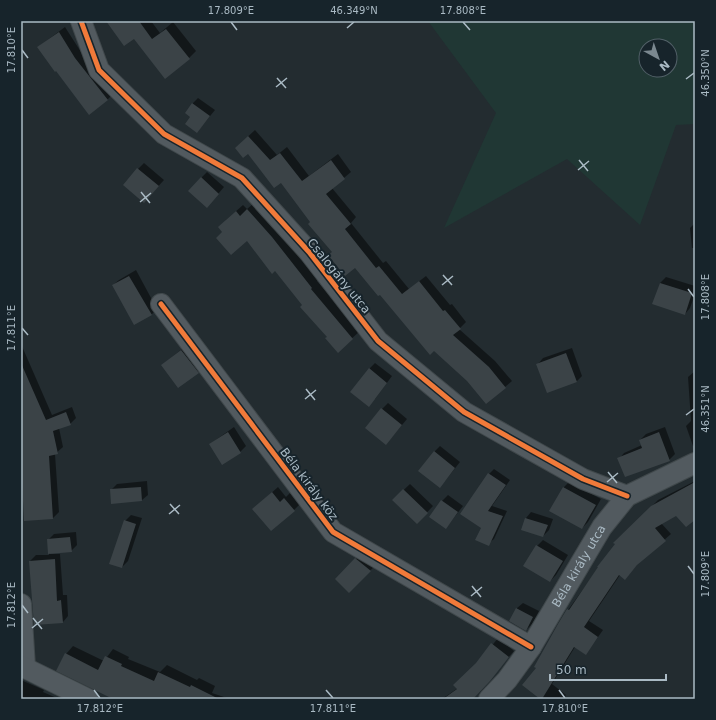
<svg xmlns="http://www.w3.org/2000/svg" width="716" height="720" font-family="'DejaVu Sans',sans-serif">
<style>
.green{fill:#203734;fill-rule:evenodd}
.shadow{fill:#0007}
.building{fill:#3b4347}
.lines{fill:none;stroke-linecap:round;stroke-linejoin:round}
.minor-casing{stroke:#40484b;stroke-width:22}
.minor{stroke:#525a5f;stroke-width:20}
.cycleway-casing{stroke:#17242b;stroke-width:8}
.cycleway{stroke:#f17a3a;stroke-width:5}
.ticks{fill:none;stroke:#aabac4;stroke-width:1.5}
.labels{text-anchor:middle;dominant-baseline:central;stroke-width:4;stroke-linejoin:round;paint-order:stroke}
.street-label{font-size:12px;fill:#aabac4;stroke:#17242b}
.neatline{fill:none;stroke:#aabac4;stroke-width:1.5}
.ticks-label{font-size:10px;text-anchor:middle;fill:#aabac4}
</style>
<rect width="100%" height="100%" fill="#232c30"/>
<!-- green -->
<path class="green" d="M 428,21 L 695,21 L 695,124 L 676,125 L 640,225 L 567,159 L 444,228 L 496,113 ZM 646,46 L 670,46 L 670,70 L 646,70 Z"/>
<!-- shadow -->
<path class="shadow" d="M 113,21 L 151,21 L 160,33 L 173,22 L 196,51 L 189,58 Z
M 65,27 L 81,52 L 113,94 L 107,100 L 38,47 Z
M 198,98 L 215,110 L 197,132 L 192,117 L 192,104 Z
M 255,130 L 277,155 L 287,147 L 309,176 L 338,154 L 351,172 L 332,188 L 356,217 L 351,223 L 383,263 L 386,261 L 409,289 L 426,276 L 450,305 L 452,304 L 466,322 L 459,329 L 495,361 L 512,381 L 505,387 L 468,380 L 434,350 L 355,267 L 333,252 L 282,181 L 242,142 Z
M 144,163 L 164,180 L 144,202 L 138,169 Z
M 207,172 L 224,187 L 213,200 L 201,178 Z
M 254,203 L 279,230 L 319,280 L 317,281 L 360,331 L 338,351 L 304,305 L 275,270 L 247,240 L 223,231 L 226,220 L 243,205 L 247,209 Z
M 695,223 L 695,248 L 692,248 L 690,228 Z
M 136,270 L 157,309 L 151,315 L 113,285 L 119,280 Z
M 666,277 L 695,286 L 695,294 L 690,308 L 685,314 L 660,283 Z
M 21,344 L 52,415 L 72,407 L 76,418 L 70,424 L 59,428 L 63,447 L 55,454 L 59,512 L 53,518 L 25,520 L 21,456 Z
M 187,345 L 204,367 L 198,372 L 162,365 Z
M 572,348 L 582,376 L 576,382 L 538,364 L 543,358 Z
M 375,363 L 392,376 L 375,399 L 369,369 Z
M 695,371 L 695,445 L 693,446 L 686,426 L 691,421 L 688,377 Z
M 388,403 L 407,419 L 392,437 L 382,409 Z
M 234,427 L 246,446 L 240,452 L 210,444 Z
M 665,427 L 675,454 L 669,460 L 619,459 L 624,453 L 642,445 L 640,440 L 646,434 Z
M 440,446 L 460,462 L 445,481 L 434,452 Z
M 494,469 L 510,480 L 492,506 L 507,511 L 494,539 L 488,544 L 482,528 L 489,474 Z
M 147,481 L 148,495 L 142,500 L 111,490 L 117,484 Z
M 695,481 L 695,519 L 676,514 L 661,523 L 671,534 L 640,561 L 625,579 L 620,575 L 589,621 L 603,630 L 586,654 L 575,647 L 552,684 L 566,695 L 563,699 L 538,699 L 539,697 L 538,668 L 568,610 L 616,544 L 615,543 L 658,500 Z
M 569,482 L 601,499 L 588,522 L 582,528 L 563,488 Z
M 410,484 L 433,506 L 417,523 L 393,500 Z
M 278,487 L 286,497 L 290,493 L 300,504 L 294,510 L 260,503 Z
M 448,495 L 463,506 L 446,528 L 442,501 Z
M 531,512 L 553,519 L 549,530 L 543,536 L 526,518 Z
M 131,515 L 142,518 L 128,561 L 122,567 L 125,521 Z
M 76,532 L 77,545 L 71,551 L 50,553 L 50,554 L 60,554 L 63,595 L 67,595 L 68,616 L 63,622 L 30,561 L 36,555 L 49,555 L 48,540 L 54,534 Z
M 543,540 L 568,555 L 556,575 L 550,581 L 525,566 L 537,546 Z
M 362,553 L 376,565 L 349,591 L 337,579 Z
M 523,603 L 539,611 L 532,624 L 526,630 L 511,621 L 517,608 Z
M 498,638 L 514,651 L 472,699 L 442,699 L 458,688 Z
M 73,646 L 104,661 L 113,649 L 129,657 L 128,659 L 160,672 L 167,665 L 197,680 L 199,678 L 215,686 L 212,693 L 230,699 L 119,699 L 66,654 Z
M 21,680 L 44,690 L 43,692 L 59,699 L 21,699 Z"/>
<!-- building -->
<path class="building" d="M 106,21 L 139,21 L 152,39 L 166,29 L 190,59 L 165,79 L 134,39 L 124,46 Z
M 59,32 L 75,58 L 108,100 L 89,115 L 56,71 L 55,72 L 37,47 Z
M 192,103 L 210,116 L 197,133 L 185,124 L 190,117 L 185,113 Z
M 248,136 L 270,160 L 280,153 L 302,181 L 331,160 L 345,179 L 326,194 L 351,224 L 345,229 L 376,268 L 379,266 L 402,294 L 419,281 L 443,311 L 445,310 L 461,329 L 453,335 L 489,367 L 506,388 L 486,404 L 467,381 L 434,351 L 430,355 L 380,295 L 378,296 L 355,268 L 345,276 L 328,255 L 332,252 L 308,224 L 310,222 L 281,183 L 274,188 L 248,154 L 243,158 L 235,148 Z
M 137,168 L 159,186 L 144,203 L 123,185 Z
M 201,177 L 219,194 L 207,208 L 188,191 Z
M 247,209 L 272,237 L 312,288 L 311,289 L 353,339 L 338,353 L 325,338 L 327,337 L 300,307 L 302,305 L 275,271 L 272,274 L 247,241 L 231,255 L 216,238 L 222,232 L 218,227 L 236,211 L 240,216 Z
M 129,276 L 152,315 L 134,325 L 112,285 Z
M 660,283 L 692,293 L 685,315 L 652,304 Z
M 181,350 L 199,373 L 178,388 L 161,365 Z
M 566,353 L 577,382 L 547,393 L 536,364 Z
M 21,363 L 46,420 L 66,412 L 71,425 L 53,431 L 58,454 L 49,456 L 53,519 L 24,521 L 21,463 Z
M 369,368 L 387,383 L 369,407 L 350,392 Z
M 381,408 L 402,425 L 386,445 L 365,428 Z
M 228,432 L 241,453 L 222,465 L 209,444 Z
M 659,432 L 670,461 L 625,477 L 617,458 L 642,448 L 639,440 Z
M 434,451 L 455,468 L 440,488 L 418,471 Z
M 488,473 L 506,485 L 488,511 L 503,516 L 489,546 L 475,540 L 481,528 L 460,514 Z
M 695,482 L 695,520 L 686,527 L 676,516 L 655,528 L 666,541 L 637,565 L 625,580 L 619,575 L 584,627 L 598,637 L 586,655 L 574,647 L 542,699 L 540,699 L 522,685 L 536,668 L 534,667 L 558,624 L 567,609 L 569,610 L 598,567 L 597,567 L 615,544 L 613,543 L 651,506 Z
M 141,487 L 142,501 L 111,504 L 110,489 Z
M 563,487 L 596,505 L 582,529 L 549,511 Z
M 403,489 L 428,513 L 417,524 L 392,500 Z
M 272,492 L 280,502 L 284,498 L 295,511 L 271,531 L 252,509 Z
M 441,500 L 458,512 L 446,529 L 429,517 Z
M 525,518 L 548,525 L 543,537 L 521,530 Z
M 124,520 L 136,524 L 122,568 L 109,564 Z
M 70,537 L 72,552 L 48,554 L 47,539 Z
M 536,545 L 563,561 L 550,582 L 523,566 Z
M 355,558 L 371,571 L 349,593 L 335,579 Z
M 55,559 L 57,601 L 61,600 L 63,623 L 34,625 L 29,561 Z
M 516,608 L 533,617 L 526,631 L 509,621 Z
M 491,643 L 509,657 L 490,681 L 473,699 L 443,699 L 457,689 L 453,685 L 476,663 Z
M 65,653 L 98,670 L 105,656 L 122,664 L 121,666 L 154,681 L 158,672 L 190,687 L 191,685 L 219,699 L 113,699 L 56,671 Z"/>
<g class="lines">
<!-- minor casing -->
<g class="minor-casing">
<g id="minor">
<path d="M 81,21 L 99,70 L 164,134 L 242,178 L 309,252 L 378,341 L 464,412 L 583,479 L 627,496"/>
<path d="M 161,304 L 333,532 L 531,647"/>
<path d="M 21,604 L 25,667"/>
<path d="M 21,666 L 88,699"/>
<path id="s1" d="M 489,699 L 507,680 L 531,647 L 602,527 L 627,496 L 695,463"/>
</g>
</g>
<!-- minor -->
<use href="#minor" class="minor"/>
<!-- cycleway casing -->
<g class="cycleway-casing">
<path id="cycleway" d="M 81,21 L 99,70 L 164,134 L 242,178 L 309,252 L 378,341 L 464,412 L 583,479 L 627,496
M 161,304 L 333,532 L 531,647"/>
</g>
<!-- cycleway -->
<use href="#cycleway" class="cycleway"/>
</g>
<!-- ticks -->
<path class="ticks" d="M 231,22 L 237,30M 463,22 L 470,30M 347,28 L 354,22M 22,50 L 28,58M 277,78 L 286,88M 686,79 L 694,73M 276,87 L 287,78M 579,160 L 588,171M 578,170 L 589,161M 141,192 L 150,203M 140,202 L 151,193M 443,275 L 452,285M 442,285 L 453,276M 688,289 L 694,297M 22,328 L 28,335M 306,389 L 315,400M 305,399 L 316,390M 686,415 L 694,409M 608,472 L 617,483M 607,482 L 618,473M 170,504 L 179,514M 169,514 L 180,505M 688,566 L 694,574M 472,586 L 481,597M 471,596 L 482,587M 22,605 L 28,613M 33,618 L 42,629M 32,628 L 43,619M 94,690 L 100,698M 326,690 L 333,698M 559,690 L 565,698"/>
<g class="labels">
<!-- street labels -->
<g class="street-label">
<text transform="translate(339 276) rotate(51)">Csalogány utca</text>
<text transform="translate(309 484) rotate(53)">Béla király köz</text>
<text stroke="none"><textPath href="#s1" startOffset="161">Béla király utca</textPath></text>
</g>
</g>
<!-- border -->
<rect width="716" height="720" fill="none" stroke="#17242b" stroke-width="44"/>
<!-- north arrow -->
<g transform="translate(658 58) rotate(140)"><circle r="19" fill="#17242b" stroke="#526068"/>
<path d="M0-3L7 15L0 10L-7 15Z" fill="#7b8890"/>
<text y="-6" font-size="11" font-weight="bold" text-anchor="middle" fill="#aabac4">N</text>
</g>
<!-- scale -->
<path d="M550 674v6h116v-6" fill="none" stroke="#aabac4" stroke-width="2"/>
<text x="556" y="674" font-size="12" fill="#aabac4" stroke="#17242b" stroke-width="3" paint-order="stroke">50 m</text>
<rect x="22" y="22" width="672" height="676" class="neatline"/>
<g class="ticks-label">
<text x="231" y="14">17.809°E</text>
<text x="354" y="14">46.349°N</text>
<text x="463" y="14">17.808°E</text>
<text transform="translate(11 50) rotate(-90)" y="4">17.810°E</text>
<text transform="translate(705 73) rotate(-90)" y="4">46.350°N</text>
<text transform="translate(705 297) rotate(-90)" y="4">17.808°E</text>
<text transform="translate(11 328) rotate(-90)" y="4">17.811°E</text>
<text transform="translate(705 409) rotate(-90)" y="4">46.351°N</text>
<text transform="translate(705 574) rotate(-90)" y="4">17.809°E</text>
<text transform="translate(11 605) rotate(-90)" y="4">17.812°E</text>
<text x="100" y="712">17.812°E</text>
<text x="333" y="712">17.811°E</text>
<text x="565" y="712">17.810°E</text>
</g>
</svg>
